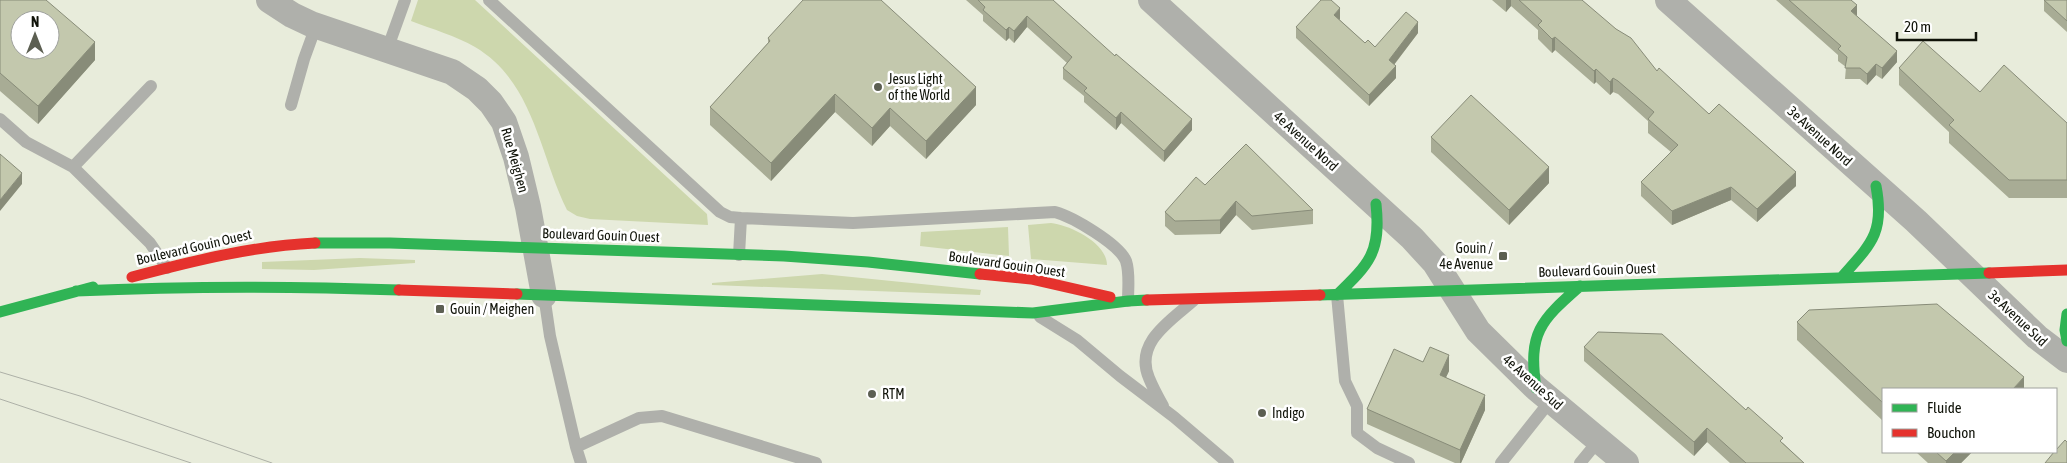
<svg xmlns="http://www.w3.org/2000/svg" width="2067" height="463" font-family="'Asap Condensed',sans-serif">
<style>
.green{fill:#cdd7ad}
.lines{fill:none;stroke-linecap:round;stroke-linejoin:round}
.lane{stroke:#afb0ab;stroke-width:12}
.street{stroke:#afb0ab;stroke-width:26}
.fast{stroke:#30b455;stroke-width:11}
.jam{stroke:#e5322d;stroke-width:11}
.tram{stroke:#adb0a7;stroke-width:1}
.wall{fill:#a8ac95}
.shaded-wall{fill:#888c79}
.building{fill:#c3c8ad;stroke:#888c79;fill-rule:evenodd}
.poi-dot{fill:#5c5f52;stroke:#fff;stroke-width:2}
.labels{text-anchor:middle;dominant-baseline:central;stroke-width:5;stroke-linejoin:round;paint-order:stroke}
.poi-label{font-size:14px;fill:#101309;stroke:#fff;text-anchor:start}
.street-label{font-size:14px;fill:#101309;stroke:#fff}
</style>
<rect width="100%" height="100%" fill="#e8ecdb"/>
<!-- green -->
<path class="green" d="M 418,0 L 475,0 L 707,214 L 708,225 L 590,219 L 577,216 L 567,210 C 539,153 534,82 475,47 C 456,36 432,29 411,21 Z
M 1051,223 C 1070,225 1107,243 1107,265 L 1031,259 L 1028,225 Z
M 1008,227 L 1009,256 L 920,246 L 921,232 Z
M 360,258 L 415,260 L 415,263 L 314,270 L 262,269 L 262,262 Z
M 822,274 L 981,290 L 980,295 L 712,285 L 712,283 Z"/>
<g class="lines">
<!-- lane -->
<path class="lane" d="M 489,0 L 720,212 L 730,217 L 741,218 L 853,223 L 1055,212 C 1073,217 1119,244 1126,261 C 1130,273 1128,288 1128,301
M 387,50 L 405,0
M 151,86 L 73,167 L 150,243 L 167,268
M 291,105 L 304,59 L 316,26
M 0,119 L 26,142 L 73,167
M 739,255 L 741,218
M 544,295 L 550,336 L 576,447 L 581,463
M 1337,295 L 1345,381 L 1357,406 L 1357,433 L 1377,448 L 1409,463
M 1040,317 L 1077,340 L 1120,376 L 1174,417 L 1228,463
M 1163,406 C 1158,397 1153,388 1149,378 C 1134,343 1170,321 1193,301
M 576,447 L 639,418 L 662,416 L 816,463
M 1501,463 L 1551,400
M 1580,463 L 1599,440"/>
<!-- street -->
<path class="street" d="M 269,0 L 292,15 L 311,24 L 452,72 L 477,89 L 491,103 L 504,122 L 516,157 L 528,207 L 544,295
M 1151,0 L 1412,238 L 1435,263 L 1478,331 L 1536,388 L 1626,463
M 1668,0 L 1916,221 L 2037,337 L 2067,360"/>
<!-- fast -->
<path class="fast" d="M 315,243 L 390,243 L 784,256 L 868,262 L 980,274
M 1841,278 C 1871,244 1885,233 1876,186
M 76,291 C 184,286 291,286 399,290
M 517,294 L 1033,313 L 1128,301 L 1147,300
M 1320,295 L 1989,273
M 1337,295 C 1370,263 1381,252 1376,204
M 0,312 L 93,287
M 2067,314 L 2065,330 L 2067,341
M 1536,388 C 1528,333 1540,321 1580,286"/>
<!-- jam -->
<path class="jam" d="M 1989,273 L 2067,270
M 980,274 L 1031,279 L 1110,297
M 132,277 C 193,261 252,246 315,243
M 399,290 L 517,294
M 1147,300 L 1320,295"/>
<!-- tram -->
<path class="tram" d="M 0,372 L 80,396 L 272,463
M 0,399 L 191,463"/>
</g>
<!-- wall -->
<path class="wall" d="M 0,0 L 95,60 L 38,124 L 0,91 Z
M 966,0 L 1053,0 L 1192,130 L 1164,162 L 1121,123 L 1116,130 L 1084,102 L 1084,96 L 1063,79 L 1063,68 L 1067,63 L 1027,27 L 1014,43 L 1009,38 L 1006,41 L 983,21 L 983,15 Z
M 1492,0 L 1582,0 L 1657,71 L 1796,186 L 1757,222 L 1731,200 L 1672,225 L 1641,196 L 1641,182 L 1671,152 L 1648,133 L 1648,121 L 1618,94 L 1613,92 L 1610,95 L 1596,82 L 1594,84 L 1555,50 L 1552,53 L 1538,39 L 1538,30 L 1511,6 L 1506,12 Z
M 1776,0 L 1851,0 L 1857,16 L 1897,62 L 1882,79 L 1876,75 L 1867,85 L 1860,79 L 1845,79 L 1846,67 L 1838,61 L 1838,55 Z
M 2044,0 L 2067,0 L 2067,32 L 2044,11 Z
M 1339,19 L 1365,43 L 1375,47 L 1418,33 L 1394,65 L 1396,78 L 1369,106 L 1296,38 L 1296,27 Z
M 768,38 L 976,105 L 926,159 L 890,126 L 872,146 L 835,112 L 771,181 L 710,125 L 710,107 L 768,43 Z
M 1899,68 L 1980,92 L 2067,123 L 2067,198 L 2009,198 L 1949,143 L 1949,132 L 1899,85 Z
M 1431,137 L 1549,183 L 1509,225 L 1431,152 Z
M 1205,185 L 1313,210 L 1313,224 L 1252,230 L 1236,215 L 1220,234 L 1175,235 L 1165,226 L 1165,212 Z
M 1797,322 L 2024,389 L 1883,389 L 1883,421 L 1797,340 Z
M 1584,347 L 1783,443 L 1804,463 L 1730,463 L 1707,442 L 1694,456 L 1584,361 Z
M 1423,362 L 1449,371 L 1446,377 L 1485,410 L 1461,463 L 1455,463 L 1367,424 L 1367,409 Z
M 1916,452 L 1972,452 L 1961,463 L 1928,463 Z"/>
<!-- shaded-wall -->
<path class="shaded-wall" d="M 1506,0 L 1511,0 L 1511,6 L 1506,12 Z
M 1857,5 L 1857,16 L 1851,11 Z
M 1340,8 L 1340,19 L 1334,26 L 1334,15 Z
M 1027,16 L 1027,27 L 1014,43 L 1014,31 Z
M 1418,22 L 1418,33 L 1389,71 L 1389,60 Z
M 1009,27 L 1009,38 L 1006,41 L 1006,30 Z
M 1555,37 L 1555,50 L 1552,53 L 1552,39 Z
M 95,42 L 95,60 L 38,124 L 38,106 Z
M 1897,51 L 1897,62 L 1882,79 L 1882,68 Z
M 1876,64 L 1876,75 L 1867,85 L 1867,74 Z
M 1396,66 L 1396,78 L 1369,106 L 1369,95 Z
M 1596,69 L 1596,82 L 1594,84 L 1594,71 Z
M 1613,78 L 1613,92 L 1610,95 L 1610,82 Z
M 976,87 L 976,105 L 926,159 L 926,141 Z
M 835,94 L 835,112 L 771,181 L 771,163 Z
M 890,108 L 890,126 L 872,146 L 872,128 Z
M 1121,112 L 1121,123 L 1116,130 L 1116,118 Z
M 1192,119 L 1192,130 L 1164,162 L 1164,151 Z
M 1549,167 L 1549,183 L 1509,225 L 1509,210 Z
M 1796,172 L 1796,186 L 1757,222 L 1757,209 Z
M 22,173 L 22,184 L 0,211 L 0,200 Z
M 1731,187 L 1731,200 L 1672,225 L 1672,211 Z
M 1236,201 L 1236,215 L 1220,234 L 1220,220 Z
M 1449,355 L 1449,371 L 1440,390 L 1440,375 Z
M 2024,377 L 2024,389 L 2013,389 Z
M 1485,395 L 1485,410 L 1461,463 L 1460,463 L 1460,450 Z
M 1707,428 L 1707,442 L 1694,456 L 1694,442 Z
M 1955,452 L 1972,452 L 1961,463 L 1946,463 L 1946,461 Z"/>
<!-- building -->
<path class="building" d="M 0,0 L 46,0 L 95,42 L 38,106 L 0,73 ZM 20,20 L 50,20 L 50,50 L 20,50 Z
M 803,0 L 881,0 L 976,87 L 926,141 L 890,108 L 872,128 L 835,94 L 771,163 L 710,107 L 770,41 L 768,38 Z
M 978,0 L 1053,0 L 1115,56 L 1116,54 L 1192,119 L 1164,151 L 1121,112 L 1116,118 L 1084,91 L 1087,88 L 1063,68 L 1072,57 L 1027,16 L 1014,31 L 1009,27 L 1006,30 L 983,10 L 985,7 Z
M 1321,0 L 1331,0 L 1340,8 L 1334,15 L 1365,43 L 1368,40 L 1375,47 L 1406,12 L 1418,22 L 1389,60 L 1396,66 L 1369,95 L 1296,27 Z
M 1519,0 L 1582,0 L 1616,29 L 1631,38 L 1657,71 L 1659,68 L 1709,114 L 1719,104 L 1796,172 L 1757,209 L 1731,187 L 1672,211 L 1641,182 L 1678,145 L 1648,119 L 1654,112 L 1618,81 L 1613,78 L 1610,82 L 1596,69 L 1594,71 L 1555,37 L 1552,39 L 1538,25 L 1542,21 Z
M 1789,0 L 1851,0 L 1857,5 L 1851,11 L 1897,51 L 1882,68 L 1876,64 L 1867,74 L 1860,68 L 1845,68 L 1847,57 L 1838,49 L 1841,46 Z
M 2044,0 L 2067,0 L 2067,21 Z
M 1923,41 L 1980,92 L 2004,65 L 2067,123 L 2067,180 L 2009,180 L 1949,125 L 1954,120 L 1899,68 Z
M 1471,95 L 1549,167 L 1509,210 L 1431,137 Z
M 1246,144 L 1313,210 L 1252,216 L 1236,201 L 1220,220 L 1175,221 L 1165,212 L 1196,177 L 1205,185 Z
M 0,154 L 22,173 L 0,200 Z
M 1937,304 L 2024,377 L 2013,389 L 1883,389 L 1883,403 L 1797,322 L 1809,310 Z
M 1598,332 L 1662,334 L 1746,410 L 1748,407 L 1783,438 L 1780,441 L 1804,463 L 1746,463 L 1707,428 L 1694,442 L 1584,347 Z
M 1430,347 L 1449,355 L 1440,375 L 1485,395 L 1460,450 L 1367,409 L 1394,349 L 1423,362 Z
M 2065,440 L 2067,442 L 2067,463 L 2045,463 L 2054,452 L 2056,452 L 2056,450 Z
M 1936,452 L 1955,452 L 1946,461 Z"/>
<!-- markers -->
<g class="poi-dot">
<circle cx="878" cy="87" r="5"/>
<rect x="1498" y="251" width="10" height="10" rx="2.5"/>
<rect x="435" y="304" width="10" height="10" rx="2.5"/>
<circle cx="872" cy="394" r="5"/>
<circle cx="1262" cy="413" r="5"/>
</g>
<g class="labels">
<!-- poi labels -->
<g class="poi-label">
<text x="888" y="79">Jesus Light<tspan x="888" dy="16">of the World</tspan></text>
<text x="1493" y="248" text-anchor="end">Gouin /<tspan x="1493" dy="16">4e Avenue</tspan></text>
<text x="450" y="309">Gouin / Meighen</text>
<text x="882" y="394">RTM</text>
<text x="1272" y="413">Indigo</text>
</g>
<!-- street labels -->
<g class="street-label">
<text transform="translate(1820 136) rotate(42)">3e Avenue Nord</text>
<text transform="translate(1306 141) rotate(42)">4e Avenue Nord</text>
<text transform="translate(515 160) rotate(74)">Rue Meighen</text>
<text transform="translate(601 235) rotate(2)">Boulevard Gouin Ouest</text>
<text transform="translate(194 247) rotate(-13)">Boulevard Gouin Ouest</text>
<text transform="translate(1007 264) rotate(8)">Boulevard Gouin Ouest</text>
<text transform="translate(1597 270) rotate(-2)">Boulevard Gouin Ouest</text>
<text transform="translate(2018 318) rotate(43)">3e Avenue Sud</text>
<text transform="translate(1533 382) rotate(42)">4e Avenue Sud</text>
</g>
</g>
<!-- legend -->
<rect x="1882" y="388" width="175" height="65" fill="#ffffff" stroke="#9fa19d"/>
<rect x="1892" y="404" width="25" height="8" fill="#30b455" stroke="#9fa19d"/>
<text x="1927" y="413" font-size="15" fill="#101309">Fluide</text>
<rect x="1892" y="429" width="25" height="8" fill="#e5322d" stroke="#9fa19d"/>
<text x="1927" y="438" font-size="15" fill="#101309">Bouchon</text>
<!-- north arrow -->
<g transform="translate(35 35)"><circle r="24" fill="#ffffff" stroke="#9fa19d"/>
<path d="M0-4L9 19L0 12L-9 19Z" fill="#5c5f52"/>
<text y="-8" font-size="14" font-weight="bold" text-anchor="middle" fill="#101309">N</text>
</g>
<!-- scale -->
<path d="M1897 32v8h79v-8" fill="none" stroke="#101309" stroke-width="2.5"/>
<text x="1904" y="32" font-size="15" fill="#101309" stroke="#ffffff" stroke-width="4" paint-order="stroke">20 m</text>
</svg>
